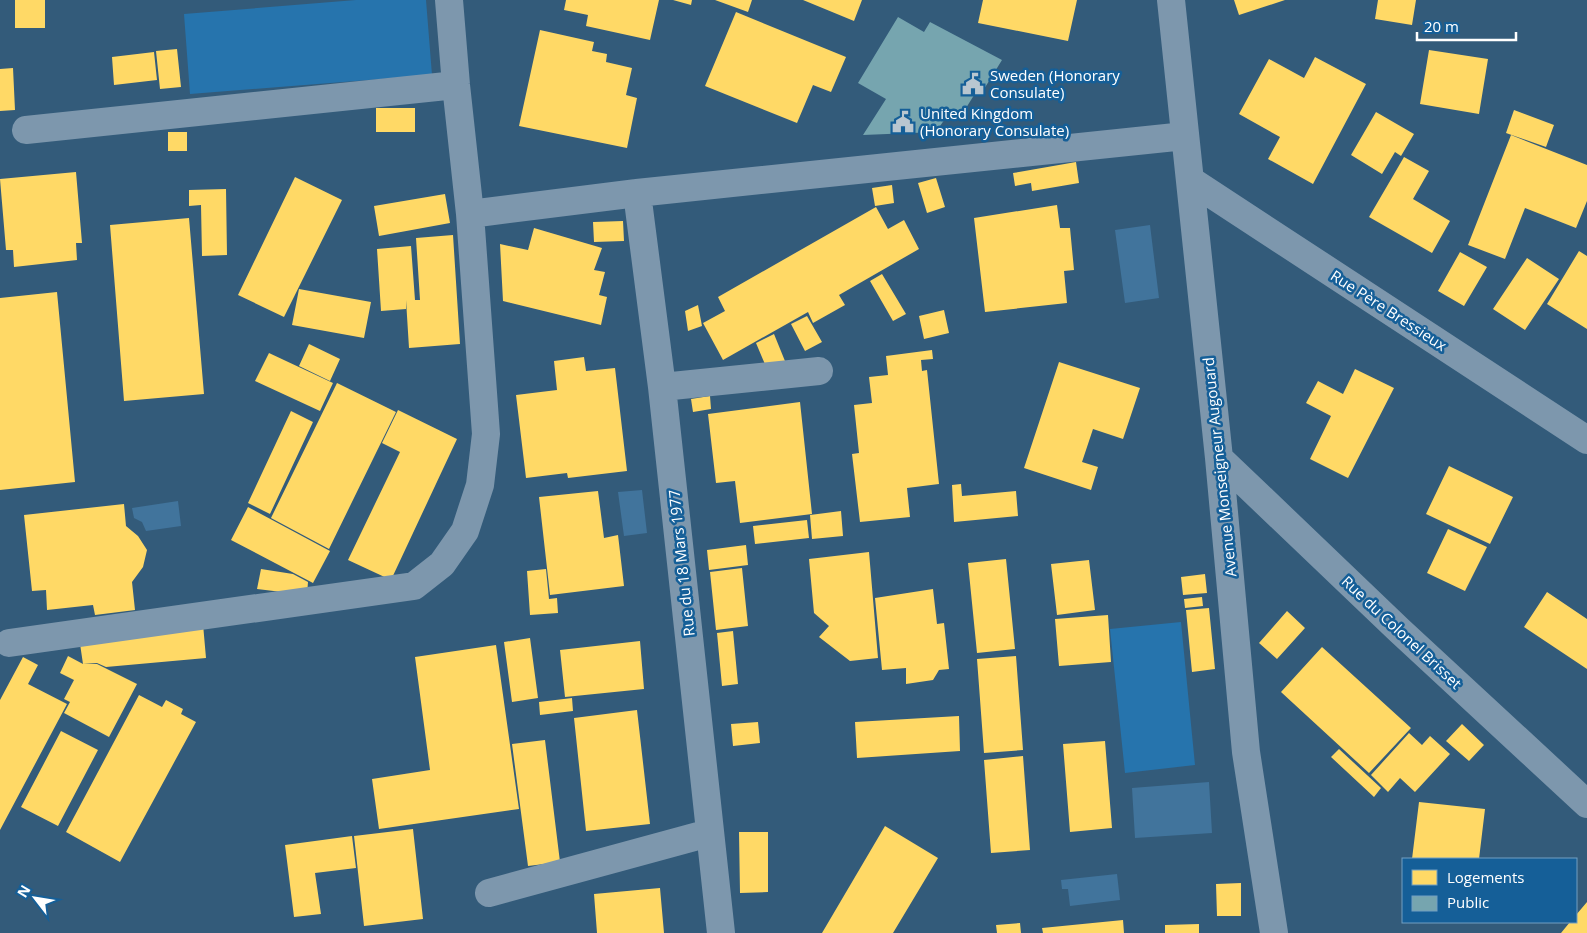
<svg xmlns="http://www.w3.org/2000/svg" width="1587" height="933" font-family="'Open Sans',sans-serif">
<style>
.green{fill:#2674ad}
.water{fill:#41749c}
.homes{fill:#ffd966}
.public{fill:#76a5af}
.lines{fill:none;stroke-linecap:round;stroke-linejoin:round}
.minor{stroke:#7d97ad;stroke-width:28}
.labels{text-anchor:middle;dominant-baseline:central;stroke-width:5;stroke-linejoin:round;paint-order:stroke}
.poi-label{font-size:15px;fill:#fff;stroke:#155f98;text-anchor:start}
.street-label{font-size:15px;fill:#fff;stroke:#155f98}
</style>
<rect width="100%" height="100%" fill="#335b7a"/>
<!-- green -->
<path class="green" d="M 356,0 L 426,0 L 432,75 L 190,94 L 184,14 Z
M 1181,622 L 1195,765 L 1125,773 L 1110,629 Z"/>
<!-- water -->
<path class="water" d="M 1150,225 L 1159,298 L 1125,303 L 1115,230 Z
M 642,490 L 647,533 L 624,536 L 618,492 Z
M 178,501 L 181,526 L 146,531 L 142,522 L 134,518 L 132,508 Z
M 1209,782 L 1212,833 L 1135,838 L 1132,788 Z
M 1117,874 L 1120,900 L 1070,906 L 1068,889 L 1062,889 L 1061,880 Z"/>
<!-- homes -->
<path class="homes" d="M 15,0 L 45,0 L 45,28 L 15,28 Z
M 566,0 L 659,0 L 650,40 L 586,26 L 588,15 L 564,10 Z
M 673,0 L 692,0 L 691,5 Z
M 715,0 L 752,0 L 748,12 Z
M 803,0 L 862,0 L 854,21 Z
M 983,0 L 1077,0 L 1068,41 L 978,23 Z
M 1234,0 L 1285,0 L 1239,15 Z
M 1378,0 L 1416,0 L 1412,25 L 1375,19 Z
M 736,12 L 846,57 L 831,92 L 813,85 L 797,123 L 705,86 Z
M 540,30 L 594,42 L 592,51 L 607,54 L 606,62 L 632,68 L 626,95 L 637,98 L 627,148 L 519,126 Z
M 177,49 L 181,87 L 160,89 L 156,51 Z
M 1429,50 L 1488,59 L 1479,114 L 1420,104 Z
M 154,52 L 157,80 L 114,85 L 112,57 Z
M 1315,57 L 1366,84 L 1313,184 L 1268,159 L 1280,137 L 1239,114 L 1269,59 L 1304,78 Z
M 13,68 L 15,110 L 0,111 L 0,69 Z
M 376,108 L 415,108 L 415,132 L 376,132 Z
M 1514,110 L 1554,125 L 1546,147 L 1506,133 Z
M 1376,112 L 1414,134 L 1401,156 L 1395,152 L 1382,174 L 1351,155 Z
M 168,132 L 187,132 L 187,151 L 168,151 Z
M 1511,135 L 1587,165 L 1587,201 L 1576,228 L 1525,208 L 1505,259 L 1468,245 Z
M 1404,157 L 1429,171 L 1413,199 L 1450,221 L 1432,253 L 1369,217 Z
M 1076,162 L 1079,183 L 1032,191 L 1031,183 L 1015,186 L 1013,173 Z
M 76,172 L 82,243 L 76,243 L 77,260 L 14,267 L 13,250 L 6,250 L 0,179 Z
M 295,177 L 342,200 L 284,317 L 238,295 Z
M 936,178 L 945,207 L 927,213 L 918,183 Z
M 892,185 L 894,203 L 875,206 L 872,188 Z
M 226,189 L 227,255 L 202,256 L 201,205 L 189,206 L 189,190 Z
M 445,194 L 450,223 L 379,236 L 374,206 Z
M 1057,205 L 1060,228 L 1070,228 L 1074,270 L 1064,271 L 1067,303 L 985,312 L 974,218 Z
M 876,207 L 888,229 L 904,220 L 919,249 L 839,295 L 845,305 L 813,323 L 808,312 L 723,360 L 703,323 L 725,311 L 718,297 Z
M 189,218 L 204,394 L 124,401 L 110,225 Z
M 623,221 L 624,241 L 594,242 L 593,222 Z
M 534,228 L 602,248 L 594,270 L 605,272 L 599,295 L 607,297 L 601,325 L 503,301 L 500,244 L 528,250 Z
M 453,235 L 460,344 L 409,348 L 406,300 L 406,309 L 381,311 L 377,249 L 411,246 L 415,300 L 420,300 L 416,238 Z
M 1579,251 L 1587,256 L 1587,329 L 1547,304 Z
M 1460,252 L 1487,267 L 1464,306 L 1438,291 Z
M 1527,258 L 1559,279 L 1525,330 L 1493,309 Z
M 882,274 L 906,314 L 893,321 L 870,281 Z
M 299,289 L 371,302 L 364,338 L 292,325 Z
M 57,292 L 75,482 L 0,490 L 0,298 Z
M 698,305 L 702,326 L 688,331 L 685,311 Z
M 944,310 L 949,333 L 924,339 L 919,316 Z
M 807,316 L 822,342 L 805,351 L 791,324 Z
M 774,334 L 787,366 L 767,369 L 756,343 Z
M 309,344 L 340,359 L 330,381 L 299,366 Z
M 932,350 L 933,359 L 921,360 L 922,371 L 927,370 L 939,484 L 907,488 L 910,517 L 860,522 L 852,454 L 859,453 L 854,405 L 872,403 L 869,377 L 888,375 L 886,356 Z
M 269,353 L 333,383 L 320,411 L 255,381 Z
M 584,357 L 586,371 L 615,368 L 627,471 L 568,478 L 567,473 L 526,478 L 516,395 L 557,390 L 554,361 Z
M 1059,362 L 1140,388 L 1123,439 L 1093,429 L 1082,462 L 1098,467 L 1091,490 L 1024,468 Z
M 1355,369 L 1394,388 L 1348,478 L 1310,459 L 1331,416 L 1306,403 L 1318,381 L 1343,394 Z
M 337,383 L 396,412 L 329,549 L 271,518 Z
M 710,396 L 711,409 L 693,412 L 691,399 Z
M 800,402 L 812,514 L 740,523 L 735,481 L 716,483 L 708,414 Z
M 398,410 L 457,439 L 391,580 L 348,560 L 400,452 L 382,443 Z
M 291,411 L 313,422 L 270,514 L 248,503 Z
M 1449,466 L 1513,497 L 1490,544 L 1426,514 Z
M 961,484 L 962,496 L 1016,491 L 1018,516 L 954,522 L 952,485 Z
M 598,491 L 604,538 L 618,535 L 624,586 L 550,595 L 539,497 Z
M 124,504 L 126,526 L 138,536 L 147,550 L 143,567 L 132,582 L 135,610 L 95,615 L 93,605 L 47,610 L 46,590 L 32,591 L 24,515 Z
M 248,507 L 330,551 L 313,583 L 231,540 Z
M 841,511 L 843,536 L 812,539 L 810,515 Z
M 807,520 L 809,538 L 755,544 L 753,526 Z
M 1448,529 L 1487,547 L 1465,591 L 1427,573 Z
M 746,545 L 748,565 L 709,570 L 707,550 Z
M 869,552 L 878,658 L 850,661 L 819,637 L 829,626 L 814,613 L 809,559 Z
M 1006,559 L 1015,649 L 977,653 L 968,563 Z
M 1089,560 L 1095,610 L 1057,615 L 1051,564 Z
M 742,568 L 748,626 L 716,630 L 710,572 Z
M 261,569 L 293,574 L 308,582 L 307,595 L 257,589 Z
M 546,569 L 549,599 L 557,598 L 558,613 L 530,615 L 527,571 Z
M 1205,574 L 1207,593 L 1183,595 L 1181,577 Z
M 933,589 L 937,624 L 944,623 L 949,669 L 939,670 L 933,680 L 906,684 L 906,668 L 882,670 L 875,598 Z
M 1547,592 L 1587,619 L 1587,669 L 1524,627 Z
M 1202,597 L 1203,606 L 1185,608 L 1184,599 Z
M 1209,608 L 1215,669 L 1192,672 L 1186,610 Z
M 1287,611 L 1305,628 L 1277,659 L 1259,643 Z
M 1108,615 L 1111,662 L 1059,666 L 1055,619 Z
M 203,624 L 206,658 L 106,667 L 97,663 L 83,664 L 79,637 Z
M 733,631 L 738,684 L 722,686 L 717,633 Z
M 530,638 L 538,698 L 512,702 L 504,642 Z
M 640,641 L 644,689 L 565,697 L 560,650 Z
M 496,645 L 519,809 L 379,829 L 372,779 L 430,770 L 415,657 Z
M 1322,647 L 1411,728 L 1369,773 L 1281,692 Z
M 68,656 L 83,664 L 97,664 L 137,684 L 109,737 L 64,713 L 70,702 L 64,699 L 74,680 L 60,673 Z
M 1016,656 L 1023,750 L 984,753 L 977,659 Z
M 23,657 L 38,665 L 28,684 L 67,704 L 0,830 L 0,700 Z
M 139,695 L 162,707 L 166,700 L 183,709 L 181,714 L 196,722 L 120,862 L 66,832 Z
M 572,698 L 573,711 L 540,715 L 539,702 Z
M 637,710 L 650,824 L 586,831 L 574,718 Z
M 959,716 L 960,751 L 857,758 L 855,722 Z
M 758,722 L 760,743 L 733,746 L 731,724 Z
M 1462,724 L 1484,745 L 1469,761 L 1446,741 Z
M 61,731 L 98,750 L 58,826 L 21,807 Z
M 1409,733 L 1422,745 L 1430,736 L 1450,754 L 1415,792 L 1400,778 L 1388,792 L 1371,775 Z
M 545,740 L 560,862 L 528,866 L 512,744 Z
M 1105,741 L 1112,828 L 1070,832 L 1063,744 Z
M 1339,749 L 1381,788 L 1374,797 L 1331,757 Z
M 1023,756 L 1030,850 L 991,853 L 984,760 Z
M 1419,802 L 1485,809 L 1479,859 L 1412,859 Z
M 885,826 L 938,858 L 893,933 L 822,933 Z
M 413,829 L 423,919 L 364,926 L 354,836 Z
M 739,832 L 768,832 L 768,892 L 740,893 Z
M 352,836 L 356,868 L 315,873 L 321,914 L 294,917 L 285,845 Z
M 1241,883 L 1241,916 L 1217,916 L 1216,884 Z
M 660,888 L 664,933 L 597,933 L 594,894 Z
M 1587,902 L 1587,933 L 1561,933 L 1570,922 L 1576,922 L 1576,915 Z
M 1123,920 L 1124,933 L 1043,933 L 1042,928 Z
M 1020,923 L 1021,933 L 997,933 L 996,925 Z
M 1199,924 L 1199,933 L 1165,933 L 1165,925 Z"/>
<!-- public -->
<path class="public" d="M 898,17 L 924,32 L 930,22 L 1002,60 L 981,94 L 976,92 L 961,116 L 951,110 L 936,132 L 863,135 L 886,99 L 858,83 Z"/>
<g class="lines">
<!-- minor -->
<path class="minor" d="M 1171,0 L 1219,458 L 1246,752 L 1274,933
M 26,130 L 456,85
M 1190,180 L 1587,440
M 637,193 L 662,387 L 721,933
M 470,214 L 637,193 L 1185,136
M 662,387 L 819,371
M 1219,458 L 1399,630 L 1587,804
M 9,643 L 414,586 L 442,564 L 465,531 L 480,485 L 486,434 L 470,214 L 456,85 L 449,0
M 489,893 L 709,833"/>
</g>
<!-- icons -->
<defs>
<g id="civic-bare" transform="scale(1.725)"><path d="M-.6-6.5H3V-4.5H.6V-3L4-1V1h2V6H-6V1h2V-1L-.6-3ZM-1.2 2.5V6h2.4V2.5Z" fill="#b8c6d0" stroke="#155f98" stroke-width="2.5" paint-order="stroke"/></g>
</defs>
<g fill-rule="evenodd">
<use href="#civic-bare" x="973" y="84"/>
<use href="#civic-bare" x="903" y="122"/>
</g>
<g class="labels">
<!-- poi labels -->
<g class="poi-label">
<text x="990" y="75">Sweden (Honorary<tspan x="990" dy="17">Consulate)</tspan></text>
<text x="920" y="113">United Kingdom<tspan x="920" dy="17">(Honorary Consulate)</tspan></text>
</g>
<!-- street labels -->
<g class="street-label">
<text transform="translate(1389 310) rotate(33)">Rue Père Bressieux</text>
<text transform="translate(1219 467) rotate(-96)">Avenue Monseigneur Augouard</text>
<text transform="translate(681 563) rotate(-96)">Rue du 18 Mars 1977</text>
<text transform="translate(1402 632) rotate(43)">Rue du Colonel Brisset</text>
</g>
</g>
<!-- legend -->
<rect x="1402" y="858" width="175" height="65" fill="#155f98" stroke="#739fc1"/>
<rect x="1412" y="870" width="25" height="15" fill="#ffd966" stroke="#739fc1"/>
<text x="1447" y="883" font-size="15" fill="#ffffff">Logements</text>
<rect x="1412" y="896" width="25" height="15" fill="#76a5af" stroke="#739fc1"/>
<text x="1447" y="908" font-size="15" fill="#ffffff">Public</text>
<!-- north arrow -->
<g transform="translate(35 898) rotate(301)" stroke="#155f98" stroke-width="4" paint-order="stroke">
<path d="M0-4L9 19L0 12L-9 19Z" fill="#ffffff"/>
<text y="-8" font-size="14" font-weight="bold" text-anchor="middle" fill="#ffffff">N</text>
</g>
<!-- scale -->
<path d="M1417 32v8h99v-8" fill="none" stroke="#ffffff" stroke-width="2.5"/>
<text x="1424" y="32" font-size="15" fill="#ffffff" stroke="#155f98" stroke-width="4" paint-order="stroke">20 m</text>
</svg>
